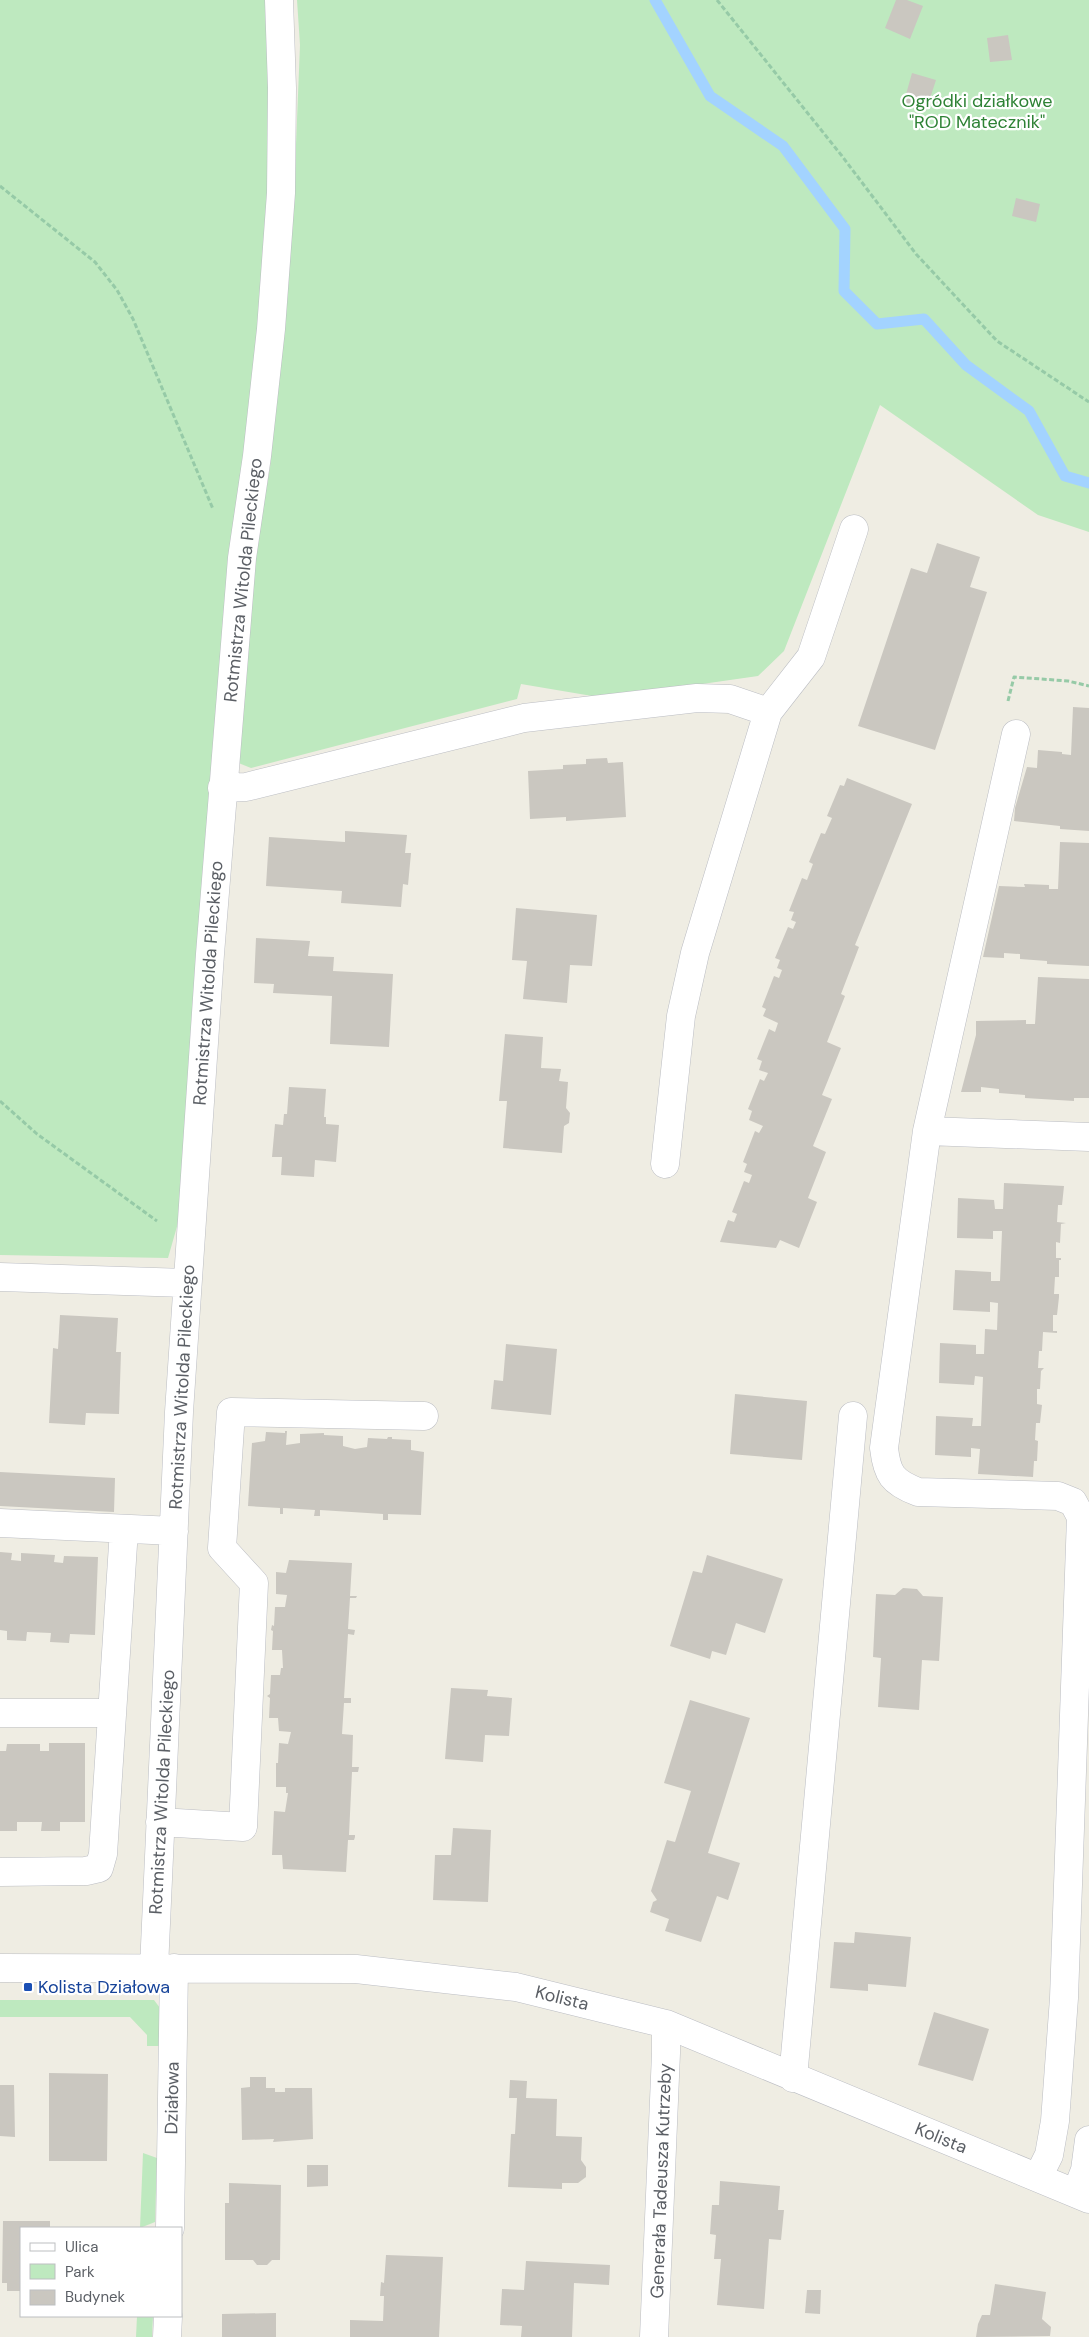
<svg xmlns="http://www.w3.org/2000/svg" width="1089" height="2337" font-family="'DM Sans',sans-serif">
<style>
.green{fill:#bee9bf}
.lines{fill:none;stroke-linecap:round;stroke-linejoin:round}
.stream{stroke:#a3d3ff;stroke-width:11}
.building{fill:#cac7c0}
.minor-casing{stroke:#bbbdc3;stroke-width:29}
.path{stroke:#96caa7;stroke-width:3;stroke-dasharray:5 2.5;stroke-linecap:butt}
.minor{stroke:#fff;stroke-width:28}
.transit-dot{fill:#1a4fb4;stroke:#fff;stroke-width:2}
.labels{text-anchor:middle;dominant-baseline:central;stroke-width:4.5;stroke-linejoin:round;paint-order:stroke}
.park-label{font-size:18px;fill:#2e8235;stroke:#fff}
.street-label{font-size:18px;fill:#5b5f65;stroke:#fff}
.transit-label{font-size:18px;fill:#164399;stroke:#fff;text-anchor:start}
</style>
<rect width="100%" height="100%" fill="#efede3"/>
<!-- green -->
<path class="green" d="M 0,0 L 266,0 L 269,90 L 267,194 L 258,326 L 229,580 L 180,1216 L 168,1258 L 0,1255 Z
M 297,0 L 1089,0 L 1089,532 L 1038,515 L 880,405 L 784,651 L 758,676 L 604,698 L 521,684 L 517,699 L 251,768 L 236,762 L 252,566 L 270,468 L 294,194 L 300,45 Z
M 0,2000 L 154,2000 L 160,2008 L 160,2046 L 147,2046 L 147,2035 L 130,2017 L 0,2017 Z
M 143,2153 L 157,2158 L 155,2222 L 140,2228 Z
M 137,2316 L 153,2316 L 152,2337 L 136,2337 Z"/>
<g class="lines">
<!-- stream -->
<path class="stream" d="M 655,0 L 710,96 L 783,146 L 845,229 L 844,291 L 877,324 L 924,319 L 966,365 L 1029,411 L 1065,476 L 1089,483"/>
</g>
<!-- building -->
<path class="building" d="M 896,0 L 907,0 L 923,6 L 910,39 L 885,28 Z
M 1008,35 L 1012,60 L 990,62 L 987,38 Z
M 912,73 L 936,80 L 926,111 L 903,105 Z
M 1016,198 L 1040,204 L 1036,222 L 1012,216 Z
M 937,543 L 980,557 L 970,587 L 987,592 L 935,750 L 858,726 L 911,568 L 927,573 Z
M 1073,707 L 1089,708 L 1089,831 L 1060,829 L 1060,826 L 1014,821 L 1015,808 L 1027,767 L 1037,768 L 1038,750 L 1062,752 L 1062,754 L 1071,755 Z
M 607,758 L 608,763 L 623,762 L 626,817 L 566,821 L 566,817 L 530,819 L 528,771 L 563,769 L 563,765 L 586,764 L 586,759 Z
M 847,778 L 912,804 L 855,945 L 859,947 L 841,994 L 845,996 L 827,1042 L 841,1048 L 822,1095 L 832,1099 L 813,1146 L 826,1152 L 808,1198 L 817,1202 L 799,1248 L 780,1240 L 776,1248 L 720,1242 L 728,1220 L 734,1222 L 737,1214 L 732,1212 L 744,1181 L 749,1183 L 752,1175 L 744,1172 L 747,1164 L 743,1162 L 755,1131 L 759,1133 L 763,1126 L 749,1120 L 752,1111 L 748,1109 L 760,1079 L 764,1081 L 768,1073 L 759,1070 L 762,1061 L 757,1059 L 769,1029 L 775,1032 L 778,1023 L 763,1016 L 766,1009 L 762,1007 L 774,976 L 779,978 L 782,970 L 777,968 L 780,960 L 775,958 L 788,927 L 793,929 L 796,922 L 791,920 L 794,912 L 789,911 L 802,878 L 807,880 L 813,864 L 809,862 L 821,833 L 825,834 L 832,818 L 827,816 L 840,785 L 844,786 Z
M 345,831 L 407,835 L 405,853 L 411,853 L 408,885 L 403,884 L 401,907 L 341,903 L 342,891 L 266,886 L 269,837 L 345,842 Z
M 1060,842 L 1089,843 L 1089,966 L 1047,964 L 1047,961 L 1020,959 L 1020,954 L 1004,953 L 1004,958 L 983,957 L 999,886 L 1025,887 L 1024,884 L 1049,885 L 1049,889 L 1058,889 Z
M 516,908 L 597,915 L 592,966 L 570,965 L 567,1003 L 523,999 L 527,961 L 512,960 Z
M 256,938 L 310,941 L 308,956 L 334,957 L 333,971 L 393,974 L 389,1047 L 330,1044 L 332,996 L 273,993 L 274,984 L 254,983 Z
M 1038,977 L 1089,979 L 1089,1098 L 1074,1098 L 1074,1101 L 1025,1098 L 1025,1095 L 999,1093 L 999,1089 L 981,1087 L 981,1092 L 961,1092 L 976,1035 L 976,1021 L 1026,1020 L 1026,1024 L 1035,1024 Z
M 505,1034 L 543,1037 L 541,1068 L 561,1069 L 559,1081 L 568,1082 L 566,1108 L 570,1113 L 569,1123 L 564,1126 L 562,1153 L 503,1148 L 507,1101 L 499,1101 Z
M 289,1087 L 326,1089 L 324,1117 L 326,1117 L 326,1124 L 339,1125 L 336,1162 L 315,1160 L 314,1177 L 281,1175 L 282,1157 L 272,1157 L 275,1124 L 283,1125 L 284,1114 L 287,1114 Z
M 1004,1183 L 1064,1186 L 1062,1205 L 1058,1205 L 1057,1222 L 1066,1223 L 1061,1224 L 1060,1243 L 1056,1242 L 1056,1258 L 1061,1258 L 1061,1260 L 1059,1260 L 1059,1277 L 1055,1277 L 1054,1294 L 1059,1294 L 1059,1297 L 1057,1315 L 1053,1315 L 1053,1331 L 1057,1331 L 1057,1333 L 1043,1332 L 1042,1351 L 1039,1351 L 1038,1368 L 1044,1368 L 1041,1371 L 1040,1389 L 1037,1389 L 1037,1404 L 1042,1405 L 1040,1423 L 1036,1423 L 1035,1440 L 1038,1441 L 1037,1461 L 1034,1461 L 1033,1477 L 978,1474 L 980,1449 L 971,1448 L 971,1457 L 935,1455 L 936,1416 L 973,1418 L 972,1426 L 981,1426 L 983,1377 L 975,1376 L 974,1385 L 939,1383 L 940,1343 L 976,1345 L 976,1354 L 984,1354 L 985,1329 L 997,1330 L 998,1303 L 990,1302 L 990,1312 L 953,1310 L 955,1270 L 991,1272 L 991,1281 L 1000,1281 L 1002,1231 L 993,1231 L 993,1239 L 957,1238 L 958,1198 L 994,1200 L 995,1209 L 1003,1209 Z
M 60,1315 L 118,1318 L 116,1352 L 121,1352 L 119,1414 L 86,1413 L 85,1425 L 49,1423 L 53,1348 L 58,1349 Z
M 506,1344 L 557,1349 L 551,1415 L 491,1409 L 494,1380 L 503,1381 Z
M 735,1394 L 807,1401 L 802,1460 L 730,1454 Z
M 285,1431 L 287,1431 L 286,1445 L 300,1443 L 300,1434 L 324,1433 L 324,1435 L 343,1436 L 343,1446 L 355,1449 L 367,1447 L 368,1438 L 387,1439 L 388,1437 L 392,1437 L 392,1439 L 411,1440 L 411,1450 L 424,1452 L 421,1515 L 388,1514 L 388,1520 L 383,1520 L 383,1514 L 320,1510 L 320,1516 L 314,1516 L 315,1510 L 283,1508 L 283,1514 L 280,1514 L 280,1508 L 248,1506 L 252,1443 L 265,1441 L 266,1432 L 285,1433 Z
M 0,1472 L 115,1478 L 114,1512 L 0,1506 Z
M 0,1552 L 12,1553 L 11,1560 L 21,1561 L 21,1553 L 55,1555 L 54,1562 L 63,1563 L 64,1556 L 98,1557 L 95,1635 L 70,1634 L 69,1643 L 50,1642 L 51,1633 L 27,1632 L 26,1641 L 7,1640 L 7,1631 L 0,1630 Z
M 707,1555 L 783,1579 L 765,1633 L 736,1623 L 726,1655 L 712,1651 L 710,1659 L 670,1646 L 693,1571 L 702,1573 Z
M 289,1560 L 352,1563 L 350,1596 L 357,1596 L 356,1598 L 350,1598 L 348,1629 L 355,1630 L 354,1635 L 348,1634 L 344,1698 L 351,1698 L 351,1703 L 344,1703 L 342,1734 L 353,1735 L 352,1767 L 359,1767 L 358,1772 L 352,1772 L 349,1835 L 355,1835 L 355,1837 L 354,1840 L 348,1840 L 346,1872 L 283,1869 L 282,1855 L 272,1855 L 274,1811 L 285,1812 L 288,1793 L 286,1793 L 286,1787 L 276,1787 L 276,1763 L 278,1763 L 279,1743 L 288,1744 L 291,1732 L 279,1731 L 278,1718 L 269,1718 L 270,1698 L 267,1696 L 270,1694 L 271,1675 L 280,1675 L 281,1668 L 283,1668 L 282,1650 L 272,1650 L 273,1631 L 271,1630 L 272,1625 L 274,1626 L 275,1607 L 285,1607 L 287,1595 L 276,1594 L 276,1572 L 286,1573 Z
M 903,1588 L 917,1589 L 923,1596 L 943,1597 L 939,1661 L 922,1660 L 919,1710 L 878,1707 L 881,1658 L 873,1657 L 876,1594 L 895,1595 Z
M 451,1688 L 488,1690 L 487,1696 L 512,1698 L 509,1736 L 485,1735 L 483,1762 L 445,1759 Z
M 690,1700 L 750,1718 L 708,1853 L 740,1863 L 728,1900 L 717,1896 L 701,1942 L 665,1931 L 669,1919 L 650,1912 L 653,1902 L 657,1900 L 651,1891 L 667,1840 L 675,1842 L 691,1791 L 664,1783 Z
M 49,1743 L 85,1743 L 85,1822 L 60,1822 L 60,1831 L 41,1831 L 42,1822 L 17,1822 L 17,1831 L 0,1831 L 0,1751 L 6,1751 L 7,1744 L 40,1744 L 40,1751 L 49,1751 Z
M 453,1828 L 491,1830 L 488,1902 L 433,1900 L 435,1855 L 451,1855 Z
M 855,1932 L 911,1937 L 906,1987 L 868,1984 L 868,1991 L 830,1988 L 834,1942 L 854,1943 Z
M 934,2012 L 989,2029 L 973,2081 L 918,2065 Z
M 49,2073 L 108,2074 L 107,2161 L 49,2161 Z
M 250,2077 L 266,2077 L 266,2088 L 275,2088 L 275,2092 L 285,2092 L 285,2088 L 312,2088 L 313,2139 L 273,2142 L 274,2139 L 242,2140 L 241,2088 L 250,2087 Z
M 510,2080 L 527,2081 L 526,2098 L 557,2099 L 556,2136 L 582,2137 L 581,2160 L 586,2167 L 586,2177 L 578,2183 L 562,2183 L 562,2189 L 508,2187 L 511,2134 L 515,2134 L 517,2098 L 509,2098 Z
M 0,2085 L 14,2085 L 15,2137 L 0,2136 Z
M 307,2165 L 328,2165 L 328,2186 L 307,2187 Z
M 720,2181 L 780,2186 L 778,2210 L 784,2210 L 781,2240 L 769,2239 L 764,2309 L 717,2305 L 721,2259 L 714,2259 L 716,2235 L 710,2234 L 712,2205 L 719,2205 Z
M 229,2183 L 281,2185 L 280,2260 L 272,2260 L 267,2265 L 257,2265 L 253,2260 L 225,2260 L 225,2203 L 229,2203 Z
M 3,2221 L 50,2221 L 50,2228 L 21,2228 L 21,2291 L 7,2291 L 7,2283 L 2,2283 Z
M 386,2255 L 443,2257 L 439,2337 L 350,2337 L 350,2320 L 383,2321 L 384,2296 L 380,2296 L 381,2282 L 384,2283 Z
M 526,2261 L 610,2265 L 609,2285 L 574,2283 L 572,2337 L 521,2337 L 522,2326 L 500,2325 L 502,2289 L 524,2290 Z
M 995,2284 L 1046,2292 L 1042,2319 L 1051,2327 L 1050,2336 L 976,2337 L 978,2324 L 982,2315 L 990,2315 Z
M 807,2290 L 821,2290 L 820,2314 L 805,2313 Z
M 276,2313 L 276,2337 L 222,2337 L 222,2314 Z"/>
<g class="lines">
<!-- minor casing -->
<g class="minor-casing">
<path id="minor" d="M 768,712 L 811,657 L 854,529
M 1016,734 L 927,1131 L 884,1448 C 887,1474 892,1482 918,1492 L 1058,1496 L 1073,1502 L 1081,1517 L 1064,1998 L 1055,2121 L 1049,2155 L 1038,2177
M 222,788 L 246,787 L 524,718 L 697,698 L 730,699 L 768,712 L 695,953 L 681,1016 L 665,1164
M 927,1131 L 1089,1137
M 0,1277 L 186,1283
M 0,1523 L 174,1531
M 0,1713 L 112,1713
M 160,1822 L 243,1827 L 254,1583 L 222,1548 L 231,1412 L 424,1416
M 0,1872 L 86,1871 L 99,1868 L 103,1854 L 124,1529
M 0,1968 L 356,1969 L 516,1987 L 666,2024 L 1089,2199
M 154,1968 L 179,1412 L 210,954 L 242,558 L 257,456 L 271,329 L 281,193 L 282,88 L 279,0
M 793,2078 L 853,1416
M 1076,2193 L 1085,2170 L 1089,2140
M 170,2228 L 174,1968
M 167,2337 L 168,2316
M 654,2337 L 666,2053 L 666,2024"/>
</g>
<!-- path -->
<path class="path" d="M 717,0 L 842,156 L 916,254 L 997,341 L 1089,402
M 0,186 L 95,262 L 117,290 L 133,319 L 213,509
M 1008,701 L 1014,677 L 1068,681 L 1089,686
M 0,1101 L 37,1134 L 157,1221"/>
<!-- minor -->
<use href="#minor" class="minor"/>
</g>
<!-- markers -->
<rect class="transit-dot" x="23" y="1982" width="10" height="10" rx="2.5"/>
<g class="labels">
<!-- park labels -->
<g class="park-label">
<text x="977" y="101">Ogródki działkowe<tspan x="977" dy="21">"ROD Matecznik"</tspan></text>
</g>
<!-- street labels -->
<g class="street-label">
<text transform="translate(243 580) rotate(-84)">Rotmistrza Witolda Pileckiego</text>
<text transform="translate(208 983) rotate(-86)">Rotmistrza Witolda Pileckiego</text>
<text transform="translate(182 1387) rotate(-87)">Rotmistrza Witolda Pileckiego</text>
<text transform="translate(162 1792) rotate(-87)">Rotmistrza Witolda Pileckiego</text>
<text transform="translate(562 1998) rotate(14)">Kolista</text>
<text transform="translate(172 2098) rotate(-89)">Działowa</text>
<text transform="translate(941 2138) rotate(22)">Kolista</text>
<text transform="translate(661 2181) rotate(-88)">Generała Tadeusza Kutrzeby</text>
</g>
<!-- transit labels -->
<g class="transit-label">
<text x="38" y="1987">Kolista Działowa</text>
</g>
</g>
<!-- legend -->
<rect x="20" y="2227" width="162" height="90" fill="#ffffff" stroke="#bdbfc1"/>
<rect x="30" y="2243" width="25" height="8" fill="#ffffff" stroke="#bdbfc1"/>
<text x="65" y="2252" font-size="15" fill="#5b5f65">Ulica</text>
<rect x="30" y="2264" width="25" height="15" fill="#bee9bf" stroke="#bdbfc1"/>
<text x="65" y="2277" font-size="15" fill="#5b5f65">Park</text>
<rect x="30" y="2290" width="25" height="15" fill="#cac7c0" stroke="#bdbfc1"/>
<text x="65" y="2302" font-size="15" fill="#5b5f65">Budynek</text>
</svg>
